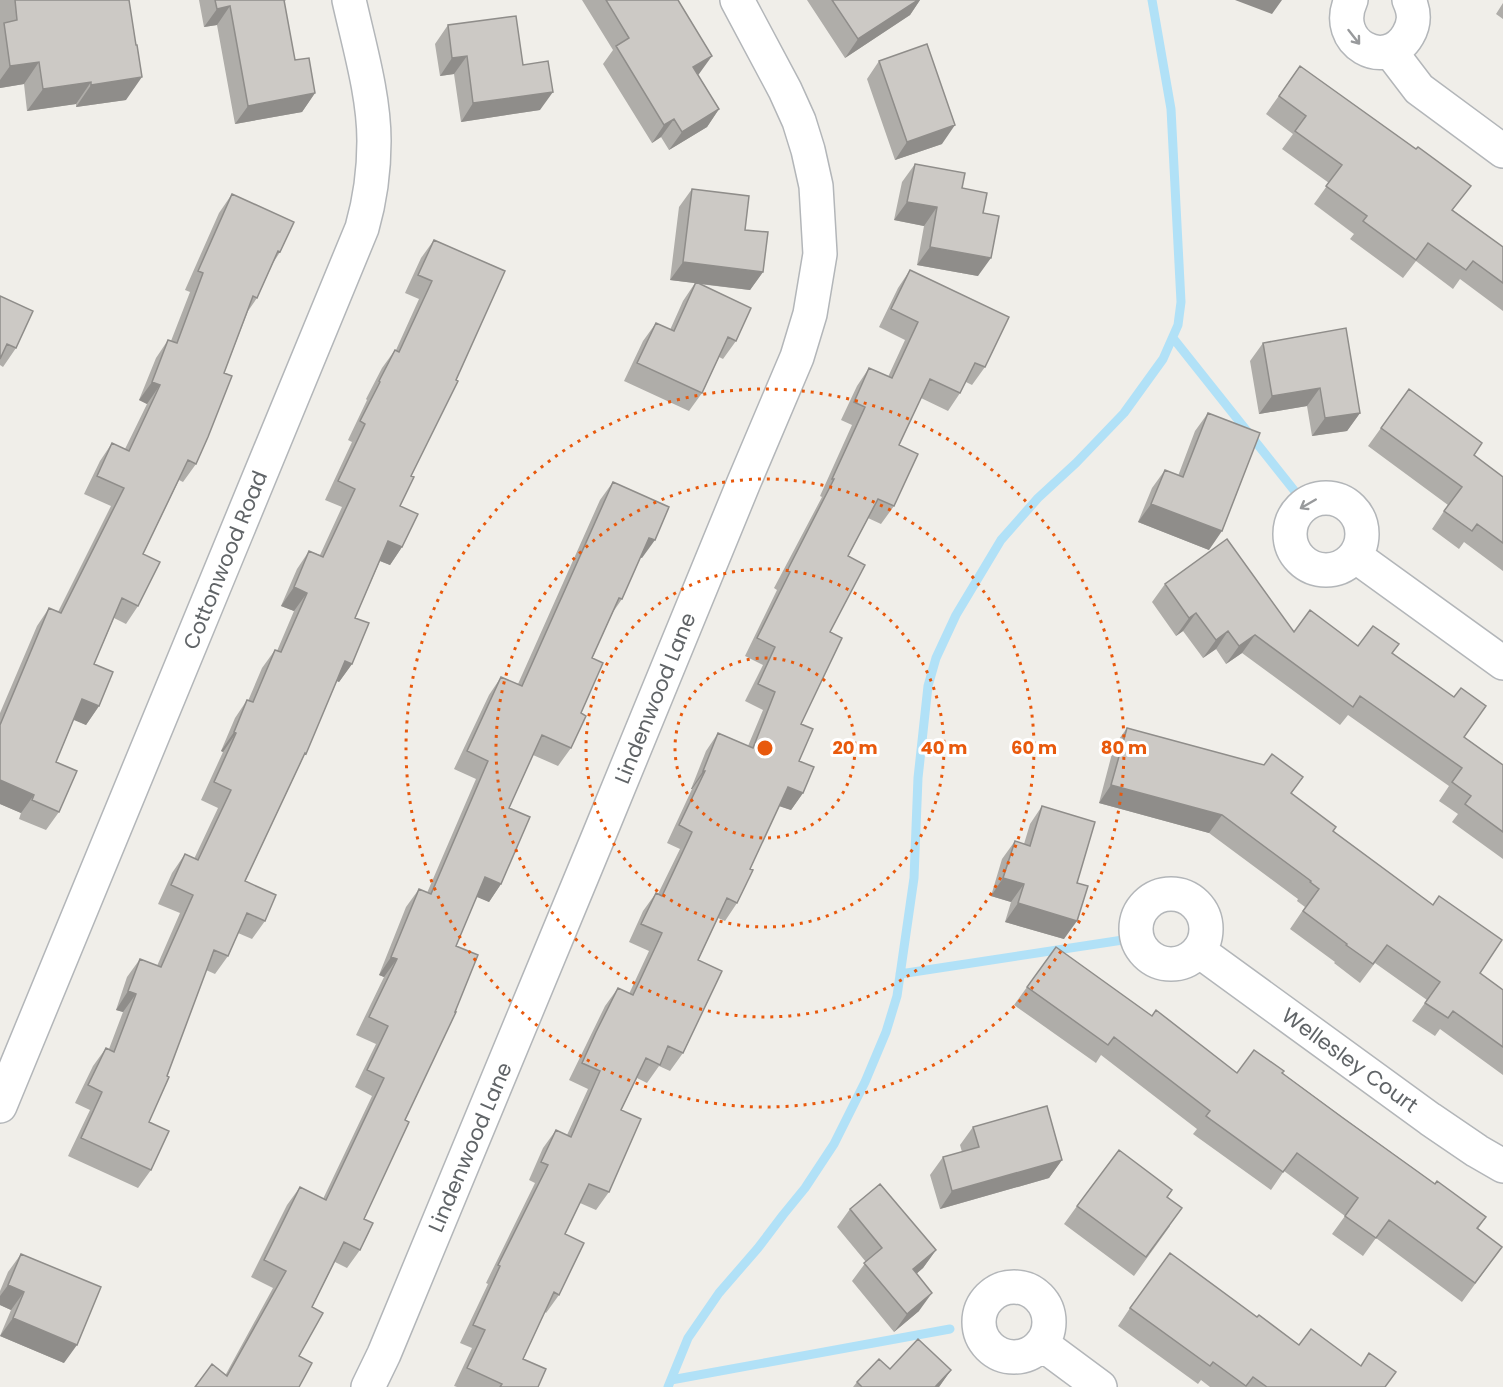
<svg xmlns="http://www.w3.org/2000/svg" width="1503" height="1387" font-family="Poppins,sans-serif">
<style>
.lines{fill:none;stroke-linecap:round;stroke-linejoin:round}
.stream{stroke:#b1e1f7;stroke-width:9}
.minor-casing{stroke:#b3b6b9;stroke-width:36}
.minor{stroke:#fff;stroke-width:33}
.wall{fill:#afada9}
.shaded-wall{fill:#8f8d8a}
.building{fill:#ccc9c5;stroke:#8f8d8a;stroke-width:1.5}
.oneway{stroke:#989a9c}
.ring{fill:none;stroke:#e8590c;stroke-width:3;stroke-dasharray:3 6}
.labels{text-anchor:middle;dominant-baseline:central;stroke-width:6;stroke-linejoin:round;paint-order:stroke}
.street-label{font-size:21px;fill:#606467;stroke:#fff}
.centre{fill:#e8590c;stroke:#fff;stroke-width:3}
.ring-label{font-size:18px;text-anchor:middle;font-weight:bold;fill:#e8590c;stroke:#fff;stroke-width:6;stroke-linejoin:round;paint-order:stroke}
</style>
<rect width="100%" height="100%" fill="#f0eee9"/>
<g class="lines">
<!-- stream -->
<path class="stream" d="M 1173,338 L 1305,504
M 900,974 L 1136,938
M 671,1380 L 950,1329
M 668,1387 L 688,1338 L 719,1293 L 758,1248 L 783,1215 L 805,1188 L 834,1144 L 865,1082 L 886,1032 L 897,996 L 914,878 L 918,778 L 928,686 L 936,658 L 956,615 L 1001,540 L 1038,498 L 1076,463 L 1124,413 L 1163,359 L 1178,325 L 1181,302 L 1171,109 L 1152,0"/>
<!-- minor casing -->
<g class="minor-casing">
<path id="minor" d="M 1351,0 C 1331,43 1386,73 1408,35 C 1415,23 1415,13 1409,0
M 1390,51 L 1419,89 L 1503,151
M1290 534a36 36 0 1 1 72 0a36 36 0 1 1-72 0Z
M 1355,556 L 1503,663
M1136 929a35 35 0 1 1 70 0a35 35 0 1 1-70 0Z
M 1199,951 L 1430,1119 L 1477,1151 L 1503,1166
M 0,1106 L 362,228 C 370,200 374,171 374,141 C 374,95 359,45 349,0
M979 1322a35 35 0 1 1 70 0a35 35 0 1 1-70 0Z
M 1042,1344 L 1100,1387
M 368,1387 L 384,1354 L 597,840 L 744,482 L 797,357 L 810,314 L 820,254 L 816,186 L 808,150 L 799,121 L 785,90 L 737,0"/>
</g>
<!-- minor -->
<use href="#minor" class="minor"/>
</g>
<!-- wall -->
<path class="wall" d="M 0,0 L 129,0 L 126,100 L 76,107 L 76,104 L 27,111 L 24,84 L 0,88 Z
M 199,0 L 286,0 L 284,2 L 295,60 L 315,93 L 302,112 L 235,124 L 217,25 L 204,27 Z
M 582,0 L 678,0 L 699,74 L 698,75 L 719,109 L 707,127 L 669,150 L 661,137 L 652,143 L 603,64 L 613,50 Z
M 807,0 L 920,0 L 910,15 L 845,58 Z
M 1503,3 L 1503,19 L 1496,14 Z
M 448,25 L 523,65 L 540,110 L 461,122 L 454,74 L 440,76 L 435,44 Z
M 879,61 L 942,144 L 895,160 L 867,79 Z
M 1300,66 L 1453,210 L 1503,247 L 1503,311 L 1460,279 L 1453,289 L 1416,261 L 1403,278 L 1350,239 L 1354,234 L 1314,204 L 1329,183 L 1282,149 L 1293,134 L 1266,114 Z
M 915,164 L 962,188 L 983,213 L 978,276 L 917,265 L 924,226 L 894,220 L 902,182 Z
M 692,189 L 745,230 L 763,272 L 750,290 L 699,284 L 736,341 L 723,359 L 719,357 L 702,393 L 689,411 L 624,381 L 643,341 L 656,323 L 670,330 L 683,301 L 695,283 L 670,280 L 679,207 Z
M 232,194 L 280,252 L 273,263 L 257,298 L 248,311 L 224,373 L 196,464 L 183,482 L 179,480 L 143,554 L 138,606 L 126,624 L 114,618 L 94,664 L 99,706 L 86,725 L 74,719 L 56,762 L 59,812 L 46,830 L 19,819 L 21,813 L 0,804 L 0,713 L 37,626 L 49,608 L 58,612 L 111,506 L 84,494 L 100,461 L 112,443 L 125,449 L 147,404 L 139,400 L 156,358 L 168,340 L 171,341 L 190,292 L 185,290 L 219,213 Z
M 434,240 L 505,271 L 411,476 L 400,506 L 402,547 L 390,565 L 380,561 L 355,618 L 352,664 L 339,682 L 337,681 L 302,760 L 245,881 L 265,921 L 252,939 L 238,933 L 228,956 L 215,974 L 206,970 L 149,1122 L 151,1170 L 138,1188 L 68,1156 L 90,1110 L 75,1103 L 93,1066 L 106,1048 L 109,1049 L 123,1012 L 116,1010 L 127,977 L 140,959 L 157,966 L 180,913 L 158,904 L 172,873 L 185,854 L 194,859 L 218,808 L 201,800 L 223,752 L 221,751 L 235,718 L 247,700 L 248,701 L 262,668 L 275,650 L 277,651 L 294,611 L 281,606 L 297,569 L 309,551 L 320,555 L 342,507 L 325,500 L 352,442 L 348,440 L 367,400 L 366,399 L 382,368 L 395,350 L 396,350 L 419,299 L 405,293 L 421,258 Z
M 910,270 L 985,367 L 972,385 L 966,382 L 960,393 L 948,411 L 921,398 L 899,445 L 894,506 L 881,524 L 868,518 L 848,556 L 830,632 L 801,724 L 799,761 L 803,793 L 791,810 L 779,806 L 750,869 L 737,903 L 725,921 L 718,918 L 698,960 L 683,1053 L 670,1071 L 659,1066 L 647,1083 L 637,1078 L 621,1110 L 609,1192 L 596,1210 L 580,1203 L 565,1234 L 559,1295 L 546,1313 L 545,1312 L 523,1359 L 538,1387 L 457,1387 L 454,1386 L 472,1348 L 460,1343 L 488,1284 L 486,1283 L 535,1183 L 529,1180 L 543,1148 L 556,1130 L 567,1135 L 588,1089 L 569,1080 L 605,1006 L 618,988 L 629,994 L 649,951 L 629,942 L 643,911 L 656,893 L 658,894 L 680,849 L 667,843 L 692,789 L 691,789 L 706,751 L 718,733 L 748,746 L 763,710 L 745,701 L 763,665 L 745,656 L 777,590 L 774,588 L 822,497 L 820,496 L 852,425 L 841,420 L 857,386 L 869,368 L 888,377 L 905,340 L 879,327 L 898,288 Z
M 0,296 L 16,348 L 3,367 L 0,365 Z
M 1263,343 L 1360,413 L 1347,431 L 1312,436 L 1307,406 L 1259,414 L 1250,361 Z
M 1208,413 L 1209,550 L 1138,522 L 1152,488 L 1165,470 L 1178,476 L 1195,431 Z
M 1381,428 L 1474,455 L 1503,477 L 1503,571 L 1464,542 L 1459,549 L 1432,529 L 1448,505 L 1368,446 Z
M 613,482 L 642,558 L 640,557 L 622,599 L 613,612 L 592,658 L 581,713 L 571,748 L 558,766 L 533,755 L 509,808 L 501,884 L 489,902 L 477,896 L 456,946 L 405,1120 L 364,1219 L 360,1250 L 347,1268 L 335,1262 L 312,1307 L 299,1356 L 195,1387 L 226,1374 L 273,1288 L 251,1277 L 287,1205 L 300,1187 L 323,1199 L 372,1096 L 355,1087 L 376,1044 L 356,1035 L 384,977 L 379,975 L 406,907 L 419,889 L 427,893 L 476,779 L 454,769 L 489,695 L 501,677 L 518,684 L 600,500 Z
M 1165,584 L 1294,632 L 1392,653 L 1464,737 L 1503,765 L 1503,859 L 1452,822 L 1458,814 L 1439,801 L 1449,786 L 1348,715 L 1340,725 L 1242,653 L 1226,664 L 1216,649 L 1203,658 L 1183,631 L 1176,636 L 1152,602 Z
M 1127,728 L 1303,777 L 1291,794 L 1333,831 L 1480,973 L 1503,990 L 1503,1075 L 1440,1029 L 1435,1036 L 1412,1021 L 1427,1000 L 1375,963 L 1360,983 L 1334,963 L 1335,962 L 1290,929 L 1305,907 L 1297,901 L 1298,899 L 1209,833 L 1099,803 L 1114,746 Z
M 1042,806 L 1077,883 L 1064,939 L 1005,922 L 1011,902 L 991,896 L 1002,859 L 1015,841 L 1024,844 L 1030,824 Z
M 1056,947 L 1152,1016 L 1237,1073 L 1282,1073 L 1435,1184 L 1486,1217 L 1478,1229 L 1489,1265 L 1462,1302 L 1376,1238 L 1363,1256 L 1332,1234 L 1345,1216 L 1284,1171 L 1271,1190 L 1193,1134 L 1197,1129 L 1101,1055 L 1096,1063 L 1014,1005 Z
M 973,1127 L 1062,1160 L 1049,1178 L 940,1209 L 930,1175 L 943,1157 L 962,1152 L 960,1145 Z
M 1168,1197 L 1170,1226 L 1134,1276 L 1064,1224 L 1077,1206 Z
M 850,1209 L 936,1250 L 923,1268 L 916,1274 L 919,1311 L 894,1332 L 852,1281 L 866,1262 L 837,1227 Z
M 21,1254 L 64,1363 L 0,1336 L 11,1310 L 0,1305 L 0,1291 L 8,1272 Z
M 1130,1308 L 1257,1317 L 1299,1345 L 1385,1387 L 1210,1387 L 1201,1380 L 1198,1384 L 1118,1326 Z
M 890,1369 L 951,1370 L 939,1387 L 853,1387 L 857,1382 Z"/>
<!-- shaded-wall -->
<path class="shaded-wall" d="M 918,0 L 920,0 L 910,15 L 845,58 L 858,39 Z
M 1235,0 L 1282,0 L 1272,14 Z
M 230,6 L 217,25 L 204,27 L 217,9 Z
M 467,56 L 454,74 L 440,76 L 452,58 Z
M 712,56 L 699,74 L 681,85 L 693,67 Z
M 39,62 L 24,84 L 0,88 L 0,80 L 10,66 Z
M 142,77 L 126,100 L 76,107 L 91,85 Z
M 91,82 L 76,104 L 27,111 L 43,89 Z
M 553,92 L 540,110 L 461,122 L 473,103 Z
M 315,93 L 302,112 L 235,124 L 248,106 Z
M 719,109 L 707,127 L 669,150 L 682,132 Z
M 674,119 L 661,137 L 652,143 L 664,125 Z
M 955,125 L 942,144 L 895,160 L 907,142 Z
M 907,202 L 937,207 L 924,226 L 894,220 Z
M 930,247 L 991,258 L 978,276 L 917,265 Z
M 683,262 L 763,272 L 750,290 L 670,280 Z
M 152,382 L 160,385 L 147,404 L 139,400 Z
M 1320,388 L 1307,406 L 1259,414 L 1272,396 Z
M 1360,413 L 1347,431 L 1312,436 L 1325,418 Z
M 1151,504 L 1222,531 L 1209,550 L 1138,522 Z
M 649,538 L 655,540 L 642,558 L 636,556 Z
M 388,541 L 402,547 L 390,565 L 375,559 Z
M 294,587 L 307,593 L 294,611 L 281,606 Z
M 1196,613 L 1183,631 L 1176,636 L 1189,618 Z
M 1228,631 L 1216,649 L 1203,658 L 1216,640 Z
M 1255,635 L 1242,653 L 1226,664 L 1239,646 Z
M 345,661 L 352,664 L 339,682 L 333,679 Z
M 82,699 L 99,706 L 86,725 L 69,718 Z
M 234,732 L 236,733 L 223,752 L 221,751 Z
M 703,771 L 705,771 L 692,789 L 691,789 Z
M 0,780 L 34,795 L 21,813 L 0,804 Z
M 1111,785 L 1222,815 L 1209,833 L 1099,803 Z
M 788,787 L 803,793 L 791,810 L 776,805 Z
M 485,877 L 501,884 L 489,902 L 472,895 Z
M 1003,878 L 1024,884 L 1011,902 L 991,896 Z
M 1018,903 L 1077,921 L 1064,939 L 1005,922 Z
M 391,957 L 397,959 L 384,977 L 379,975 Z
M 128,991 L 136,994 L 123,1012 L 116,1010 Z
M 1062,1160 L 1049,1178 L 940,1209 L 952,1191 Z
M 936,1250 L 923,1268 L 900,1288 L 913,1269 Z
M 8,1285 L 24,1292 L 11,1310 L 0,1305 L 0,1296 Z
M 932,1293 L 919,1311 L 894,1332 L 907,1314 Z
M 13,1318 L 77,1345 L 64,1363 L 0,1336 Z
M 951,1370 L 939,1387 L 935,1387 Z"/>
<!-- building -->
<path class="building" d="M 15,0 L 129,0 L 136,45 L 137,45 L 142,77 L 91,85 L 91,82 L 43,89 L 39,62 L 10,66 L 4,23 L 17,20 Z
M 215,0 L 284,0 L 295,60 L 309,58 L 315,93 L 248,106 L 230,6 L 217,9 Z
M 606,0 L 678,0 L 712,56 L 693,67 L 719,109 L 682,132 L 674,119 L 664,125 L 616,46 L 629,38 Z
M 832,0 L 918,0 L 858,39 Z
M 516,16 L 523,65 L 548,61 L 553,92 L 473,103 L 467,56 L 452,58 L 448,25 Z
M 927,44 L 955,125 L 907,142 L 879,61 Z
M 1300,66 L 1416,149 L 1418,147 L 1471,186 L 1452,210 L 1503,247 L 1503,283 L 1473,261 L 1466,270 L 1428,243 L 1416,260 L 1363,221 L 1367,216 L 1326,186 L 1342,165 L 1295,131 L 1306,116 L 1279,96 Z
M 915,164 L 965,173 L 962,188 L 987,193 L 983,213 L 999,216 L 991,258 L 930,247 L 937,207 L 907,202 Z
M 692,189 L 749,196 L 745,230 L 768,232 L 763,272 L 683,262 Z
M 232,194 L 294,222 L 280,252 L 278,251 L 257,298 L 253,296 L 224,373 L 232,376 L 208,437 L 196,464 L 188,460 L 143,554 L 160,562 L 138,606 L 122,598 L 94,664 L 113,672 L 99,706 L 82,699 L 56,762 L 77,771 L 59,812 L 32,800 L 34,795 L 0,780 L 0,725 L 49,608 L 61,613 L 124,488 L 97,476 L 112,443 L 129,451 L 160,385 L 152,382 L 168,340 L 177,343 L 203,273 L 198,271 Z
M 434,240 L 505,271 L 456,380 L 458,381 L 411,476 L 414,477 L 400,506 L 418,514 L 402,547 L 388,541 L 355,618 L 369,623 L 352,664 L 345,661 L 306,754 L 305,753 L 245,881 L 276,895 L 265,921 L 247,913 L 228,956 L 214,950 L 167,1076 L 169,1077 L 149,1122 L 169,1131 L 151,1170 L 81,1138 L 102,1092 L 88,1085 L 106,1048 L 114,1052 L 136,994 L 128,991 L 140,959 L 161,967 L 193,895 L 171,885 L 185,854 L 198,860 L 231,790 L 214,782 L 236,733 L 234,732 L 247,700 L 253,702 L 275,650 L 281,652 L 307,593 L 294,587 L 309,551 L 323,557 L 355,489 L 338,481 L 365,424 L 360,421 L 380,382 L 379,381 L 395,350 L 399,352 L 432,281 L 418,275 Z
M 910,270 L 1009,317 L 985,367 L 975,363 L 960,393 L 930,379 L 899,445 L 918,454 L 894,506 L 878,499 L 848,556 L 865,565 L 830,632 L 842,638 L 801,724 L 813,729 L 799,761 L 814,767 L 803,793 L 788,787 L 750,869 L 753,870 L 737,903 L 727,898 L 698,960 L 722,971 L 683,1053 L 668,1046 L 660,1065 L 646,1058 L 621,1110 L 641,1119 L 609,1192 L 589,1184 L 565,1234 L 584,1243 L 559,1295 L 554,1292 L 523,1359 L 546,1369 L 538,1387 L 500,1387 L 502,1384 L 467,1368 L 485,1330 L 473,1325 L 500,1266 L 498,1265 L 548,1165 L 541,1162 L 556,1130 L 571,1137 L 600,1071 L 582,1063 L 596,1032 L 618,988 L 633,995 L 662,933 L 641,924 L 656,893 L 662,896 L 692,832 L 679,825 L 705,771 L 703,771 L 718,733 L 753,748 L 775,692 L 758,684 L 775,647 L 757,638 L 790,572 L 787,571 L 834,479 L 832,479 L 865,407 L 854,402 L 869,368 L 892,378 L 918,322 L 891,309 Z
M 696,282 L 751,308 L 736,341 L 728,337 L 702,393 L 637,363 L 656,323 L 674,331 Z
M 0,296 L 33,311 L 16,348 L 7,344 L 0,359 Z
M 1346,328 L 1360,413 L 1325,418 L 1320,388 L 1272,396 L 1263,343 Z
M 1409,389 L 1482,443 L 1474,455 L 1503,477 L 1503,543 L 1477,524 L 1472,531 L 1444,511 L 1462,487 L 1381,428 Z
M 1208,413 L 1260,433 L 1222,531 L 1151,504 L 1165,470 L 1183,477 Z
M 613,482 L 669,507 L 655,540 L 649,538 L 622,599 L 619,598 L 592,658 L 603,663 L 581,713 L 586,716 L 571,748 L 542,735 L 509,808 L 530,817 L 501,884 L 485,877 L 456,946 L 478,955 L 455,1012 L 456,1012 L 405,1120 L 409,1122 L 364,1219 L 373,1223 L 360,1250 L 344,1242 L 312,1307 L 323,1313 L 299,1356 L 312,1363 L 299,1387 L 195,1387 L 212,1364 L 227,1376 L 286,1271 L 264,1260 L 300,1187 L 326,1200 L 384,1078 L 367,1070 L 388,1026 L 369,1017 L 397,959 L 391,957 L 419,889 L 431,894 L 488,761 L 467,751 L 501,677 L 522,686 Z
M 1227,539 L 1294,632 L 1310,610 L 1358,646 L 1373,626 L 1399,644 L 1392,653 L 1454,697 L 1461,688 L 1486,706 L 1464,737 L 1503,765 L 1503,832 L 1465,804 L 1471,796 L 1452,782 L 1462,768 L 1360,696 L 1353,707 L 1255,635 L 1239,646 L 1228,631 L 1216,640 L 1196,613 L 1189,618 L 1165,584 Z
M 1127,728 L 1264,765 L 1272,754 L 1303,777 L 1291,793 L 1336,827 L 1333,831 L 1433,905 L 1439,896 L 1502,940 L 1480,973 L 1503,990 L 1503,1047 L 1453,1011 L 1448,1018 L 1425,1003 L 1440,982 L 1387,945 L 1373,964 L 1346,945 L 1347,944 L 1303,911 L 1319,889 L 1310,882 L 1311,881 L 1222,815 L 1111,785 Z
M 1042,806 L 1095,822 L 1077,883 L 1088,886 L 1077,921 L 1018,903 L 1024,884 L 1003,878 L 1015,841 L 1030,846 Z
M 1056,947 L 1152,1016 L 1156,1010 L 1237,1073 L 1254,1050 L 1284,1071 L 1282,1073 L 1343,1118 L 1435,1184 L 1437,1181 L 1486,1217 L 1477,1228 L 1502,1247 L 1475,1283 L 1389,1220 L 1376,1238 L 1345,1216 L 1358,1198 L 1297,1153 L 1283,1172 L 1206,1116 L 1210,1111 L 1114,1037 L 1108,1045 L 1027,987 Z
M 1047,1106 L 1062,1160 L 952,1191 L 943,1157 L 979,1147 L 973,1127 Z
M 1119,1150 L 1172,1190 L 1167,1197 L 1182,1208 L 1146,1257 L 1077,1206 Z
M 880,1184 L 936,1250 L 913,1269 L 932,1293 L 907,1314 L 864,1263 L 882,1248 L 850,1209 Z
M 1170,1253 L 1257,1317 L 1259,1315 L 1299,1345 L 1311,1329 L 1361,1366 L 1369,1353 L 1396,1372 L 1385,1387 L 1267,1387 L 1253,1377 L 1246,1386 L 1213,1362 L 1210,1366 L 1130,1308 Z
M 21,1254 L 101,1287 L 77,1345 L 13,1318 L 24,1292 L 8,1285 Z
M 918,1339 L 951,1370 L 935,1387 L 862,1387 L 857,1382 L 879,1359 L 890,1369 Z"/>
<!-- one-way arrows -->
<defs><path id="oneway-shaft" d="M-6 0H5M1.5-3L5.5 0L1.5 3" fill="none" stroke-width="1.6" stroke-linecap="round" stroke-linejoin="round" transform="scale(1.5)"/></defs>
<g class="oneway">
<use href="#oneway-shaft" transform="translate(1354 37) rotate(52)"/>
<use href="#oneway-shaft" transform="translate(1308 504) rotate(150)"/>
</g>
<!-- distance rings -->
<g class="ring">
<circle cx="765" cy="748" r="90"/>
<circle cx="765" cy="748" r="179"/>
<circle cx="765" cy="748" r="269"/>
<circle cx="765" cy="748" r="359"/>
</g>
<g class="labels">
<!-- street labels -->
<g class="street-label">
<text transform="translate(225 560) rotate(-68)">Cottonwood Road</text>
<text transform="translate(655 698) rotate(-68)">Lindenwood Lane</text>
<text transform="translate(1350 1060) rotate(36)">Wellesley Court</text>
<text transform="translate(470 1147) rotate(-67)">Lindenwood Lane</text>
</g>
</g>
<circle cx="765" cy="748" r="9" class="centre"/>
<g class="ring-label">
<text x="855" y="754">20 m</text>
<text x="944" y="754">40 m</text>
<text x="1034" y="754">60 m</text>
<text x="1124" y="754">80 m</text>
</g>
</svg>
